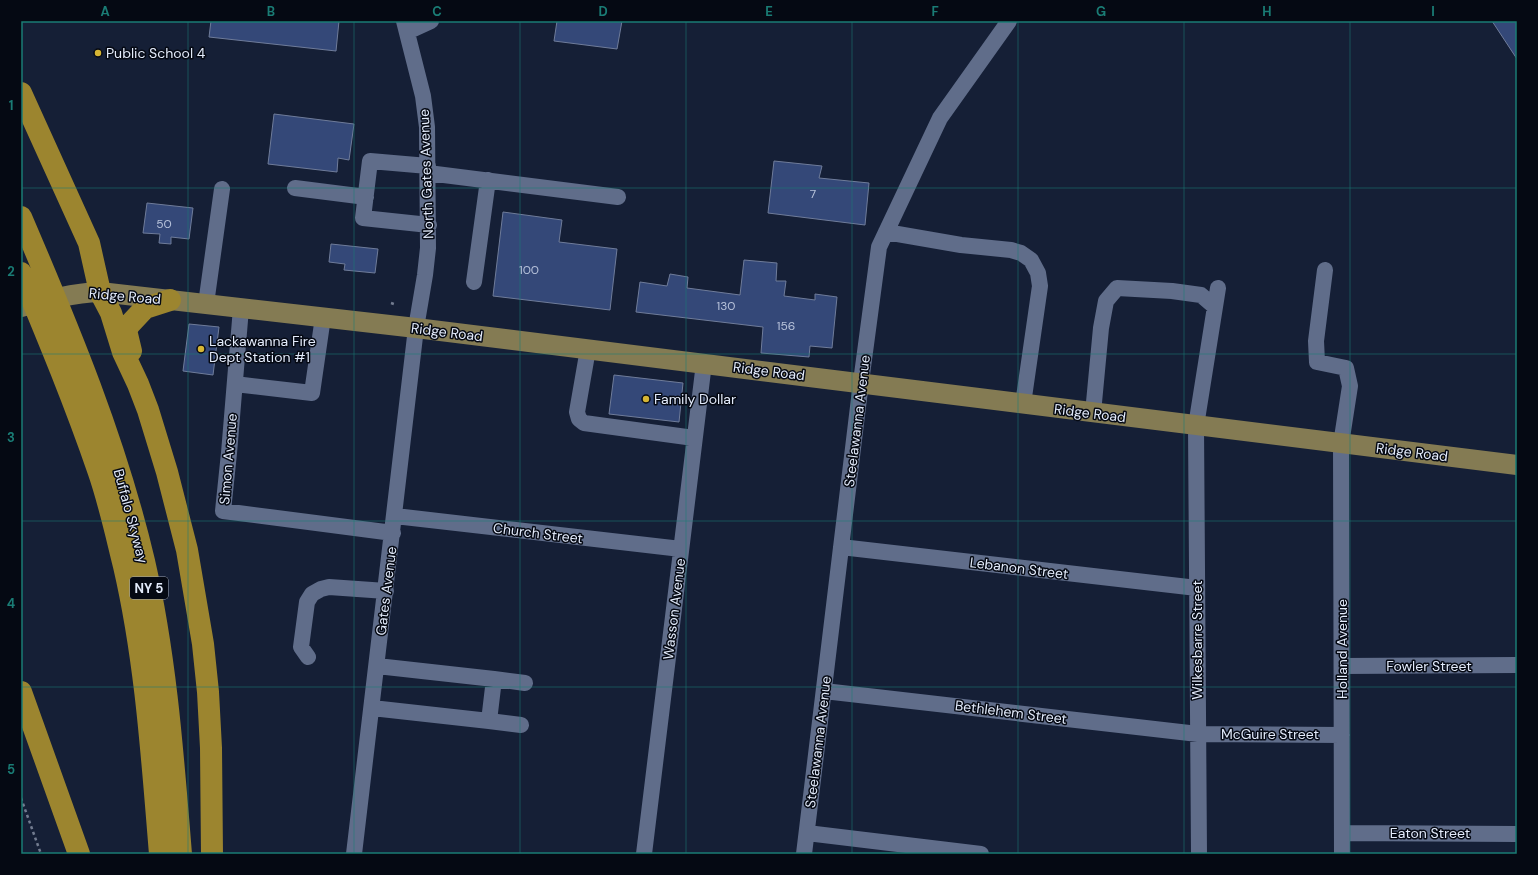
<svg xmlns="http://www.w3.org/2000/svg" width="1538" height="875" font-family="'DM Sans',sans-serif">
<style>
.building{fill:#344878;stroke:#6f7c9a}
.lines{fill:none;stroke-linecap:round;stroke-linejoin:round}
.path{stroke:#737c90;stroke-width:2.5;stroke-dasharray:3 3;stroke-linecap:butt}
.minor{stroke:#606d8a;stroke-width:16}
.major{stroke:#847b53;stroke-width:20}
.highway{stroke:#9c852f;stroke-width:22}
.grid{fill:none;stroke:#1a7c75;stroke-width:1;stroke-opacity:0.55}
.poi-dot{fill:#d6b534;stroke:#050913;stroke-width:1.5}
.labels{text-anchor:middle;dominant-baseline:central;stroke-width:3;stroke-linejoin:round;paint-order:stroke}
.number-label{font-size:12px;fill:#b7c2da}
.shield{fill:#050913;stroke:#a0a7b5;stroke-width:1}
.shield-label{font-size:13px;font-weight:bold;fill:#e3ebfb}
.poi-label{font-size:14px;fill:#e3ebfb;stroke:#050913;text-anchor:start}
.street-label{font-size:14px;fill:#e3ebfb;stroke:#050913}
.neatline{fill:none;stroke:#1a7c75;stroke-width:1.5}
.grid-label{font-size:13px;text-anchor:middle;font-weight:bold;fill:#1a7c75}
</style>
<rect width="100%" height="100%" fill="#151f36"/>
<!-- building -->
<path class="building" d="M 211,21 L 339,21 L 336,51 L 209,37 Z
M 557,21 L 622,21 L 617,49 L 554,41 Z
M 1492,21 L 1517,21 L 1517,59 Z
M 274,114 L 354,124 L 349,160 L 338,158 L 337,172 L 268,164 Z
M 774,161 L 822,166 L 819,178 L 869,183 L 865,225 L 768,213 Z
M 147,203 L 193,208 L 189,239 L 171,237 L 171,244 L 159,243 L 160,234 L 143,233 Z
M 503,212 L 562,220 L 559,242 L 617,249 L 610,310 L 493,296 Z
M 331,244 L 378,249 L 375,273 L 344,270 L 345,264 L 329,262 Z
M 744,260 L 777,263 L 776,281 L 786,281 L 784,296 L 815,300 L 815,294 L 837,297 L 832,348 L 810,346 L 809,357 L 761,353 L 763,327 L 636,312 L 640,282 L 667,286 L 670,274 L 688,277 L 687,288 L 740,295 Z
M 189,324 L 219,327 L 213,375 L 183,371 Z
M 614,375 L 683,383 L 679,422 L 609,414 Z"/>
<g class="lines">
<!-- path -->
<path class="path" d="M 391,303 L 394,304
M 21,798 L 41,854"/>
<!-- minor -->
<path class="minor" d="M 407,32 L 431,21
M 428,166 L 370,161 L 363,218 L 429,225
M 428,173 L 618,197
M 295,188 L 366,197
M 886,232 L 961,245 L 1011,250 L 1021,253 L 1031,260 L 1038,273 L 1040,286 L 1023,404
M 1325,270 L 1316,341 L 1317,362 L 1346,368 L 1350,386 L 1341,444 L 1342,854
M 474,282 L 488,180
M 206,304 L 222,189
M 241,308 L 229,453 L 223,511 L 393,533
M 588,349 L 577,412 L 579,419 L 584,423 L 694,438
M 235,384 L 312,393 L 323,317
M 1093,413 L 1101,328 L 1106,301 L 1117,288 L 1172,291 L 1201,295 L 1215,307
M 395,516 L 681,549
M 841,547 L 1197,588
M 308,657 L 301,647 L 307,602 L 312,594 L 321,589 L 329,587 L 386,591
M 1342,666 L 1517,665
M 494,679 L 525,683
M 824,691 L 1198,734 L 1342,735
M 372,708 L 489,721 L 494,679 L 377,666
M 489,721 L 521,725
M 807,833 L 981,854
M 1342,833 L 1517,834
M 354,854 L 416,328 L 425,275 L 428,248 L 427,127 L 423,96 L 404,21
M 644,854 L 704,363
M 804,854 L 861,382 L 879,247 L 940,118 L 1009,21
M 1199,854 L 1196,426 L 1218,288"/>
<!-- major -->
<path class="major" d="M 21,307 C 47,300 73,293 100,292 L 416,328 L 1517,465"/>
<!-- highway -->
<path class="highway" d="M 21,93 L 89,243 L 100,292 L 111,313 L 123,352 L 138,384 L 148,410 L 167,472 L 187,550 L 203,644 L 208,692 L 211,748 L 212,854
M 21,217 C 69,329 116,442 144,561 C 166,657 173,756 181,854
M 21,273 C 48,338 75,403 98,470 C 109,501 116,534 124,566 C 146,661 152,758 160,854
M 131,351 L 126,330 L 130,324 L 145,308 L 170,300
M 21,692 L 79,854"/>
</g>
<!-- grid -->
<path class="grid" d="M 188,21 L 188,854M 354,21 L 354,854M 520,21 L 520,854M 686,21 L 686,854M 852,21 L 852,854M 1018,21 L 1018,854M 1184,21 L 1184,854M 1350,21 L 1350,854M 21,188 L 1517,188M 21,354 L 1517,354M 21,521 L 1517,521M 21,687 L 1517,687"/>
<!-- markers -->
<g class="poi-dot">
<circle cx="98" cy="53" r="4"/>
<circle cx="201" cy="349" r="4"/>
<circle cx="646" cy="399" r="4"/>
</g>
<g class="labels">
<!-- number labels -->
<g class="number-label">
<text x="813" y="194">7</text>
<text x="164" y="224">50</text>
<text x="529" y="270">100</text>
<text x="726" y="306">130</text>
<text x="786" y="326">156</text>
</g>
<!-- shield labels -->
<rect class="shield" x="130" y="577" width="38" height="22" rx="3"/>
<g class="shield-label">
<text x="149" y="588">NY 5</text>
</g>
<!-- poi labels -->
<g class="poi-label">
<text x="106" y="53">Public School 4</text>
<text x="209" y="341">Lackawanna Fire<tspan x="209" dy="16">Dept Station #1</tspan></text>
<text x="654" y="399">Family Dollar</text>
</g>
<!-- street labels -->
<g class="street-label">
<text transform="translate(426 174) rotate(-92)">North Gates Avenue</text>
<text transform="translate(125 296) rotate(5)">Ridge Road</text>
<text transform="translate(447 332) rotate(7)">Ridge Road</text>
<text transform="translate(769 371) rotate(7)">Ridge Road</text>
<text transform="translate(1090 413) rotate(7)">Ridge Road</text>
<text transform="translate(857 421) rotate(-83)">Steelawanna Avenue</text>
<text transform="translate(1412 452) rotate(7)">Ridge Road</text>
<text transform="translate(228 459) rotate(-85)">Simon Avenue</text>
<text transform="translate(131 516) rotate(75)">Buffalo Skyway</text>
<text transform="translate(538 533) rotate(7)">Church Street</text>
<text transform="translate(1019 568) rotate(7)">Lebanon Street</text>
<text transform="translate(386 591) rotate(-83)">Gates Avenue</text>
<text transform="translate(674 609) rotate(-83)">Wasson Avenue</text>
<text transform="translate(1197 640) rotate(-90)">Wilkesbarre Street</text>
<text transform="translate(1342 649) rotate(-90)">Holland Avenue</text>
<text x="1429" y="666">Fowler Street</text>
<text transform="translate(1011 712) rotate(7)">Bethlehem Street</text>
<text x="1270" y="734">McGuire Street</text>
<text transform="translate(818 742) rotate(-83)">Steelawanna Avenue</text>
<text x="1430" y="833">Eaton Street</text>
</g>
</g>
<!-- border -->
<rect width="1538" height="875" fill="none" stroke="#050913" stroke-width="44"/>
<rect x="22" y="22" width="1494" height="831" class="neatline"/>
<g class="grid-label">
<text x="105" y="16">A</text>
<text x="271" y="16">B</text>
<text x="437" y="16">C</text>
<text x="603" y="16">D</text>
<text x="769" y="16">E</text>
<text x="935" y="16">F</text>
<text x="1101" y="16">G</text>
<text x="1267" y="16">H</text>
<text x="1433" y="16">I</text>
<text x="11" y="110">1</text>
<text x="11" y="276">2</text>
<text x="11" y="442">3</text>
<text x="11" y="608">4</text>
<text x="11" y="774">5</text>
</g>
</svg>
